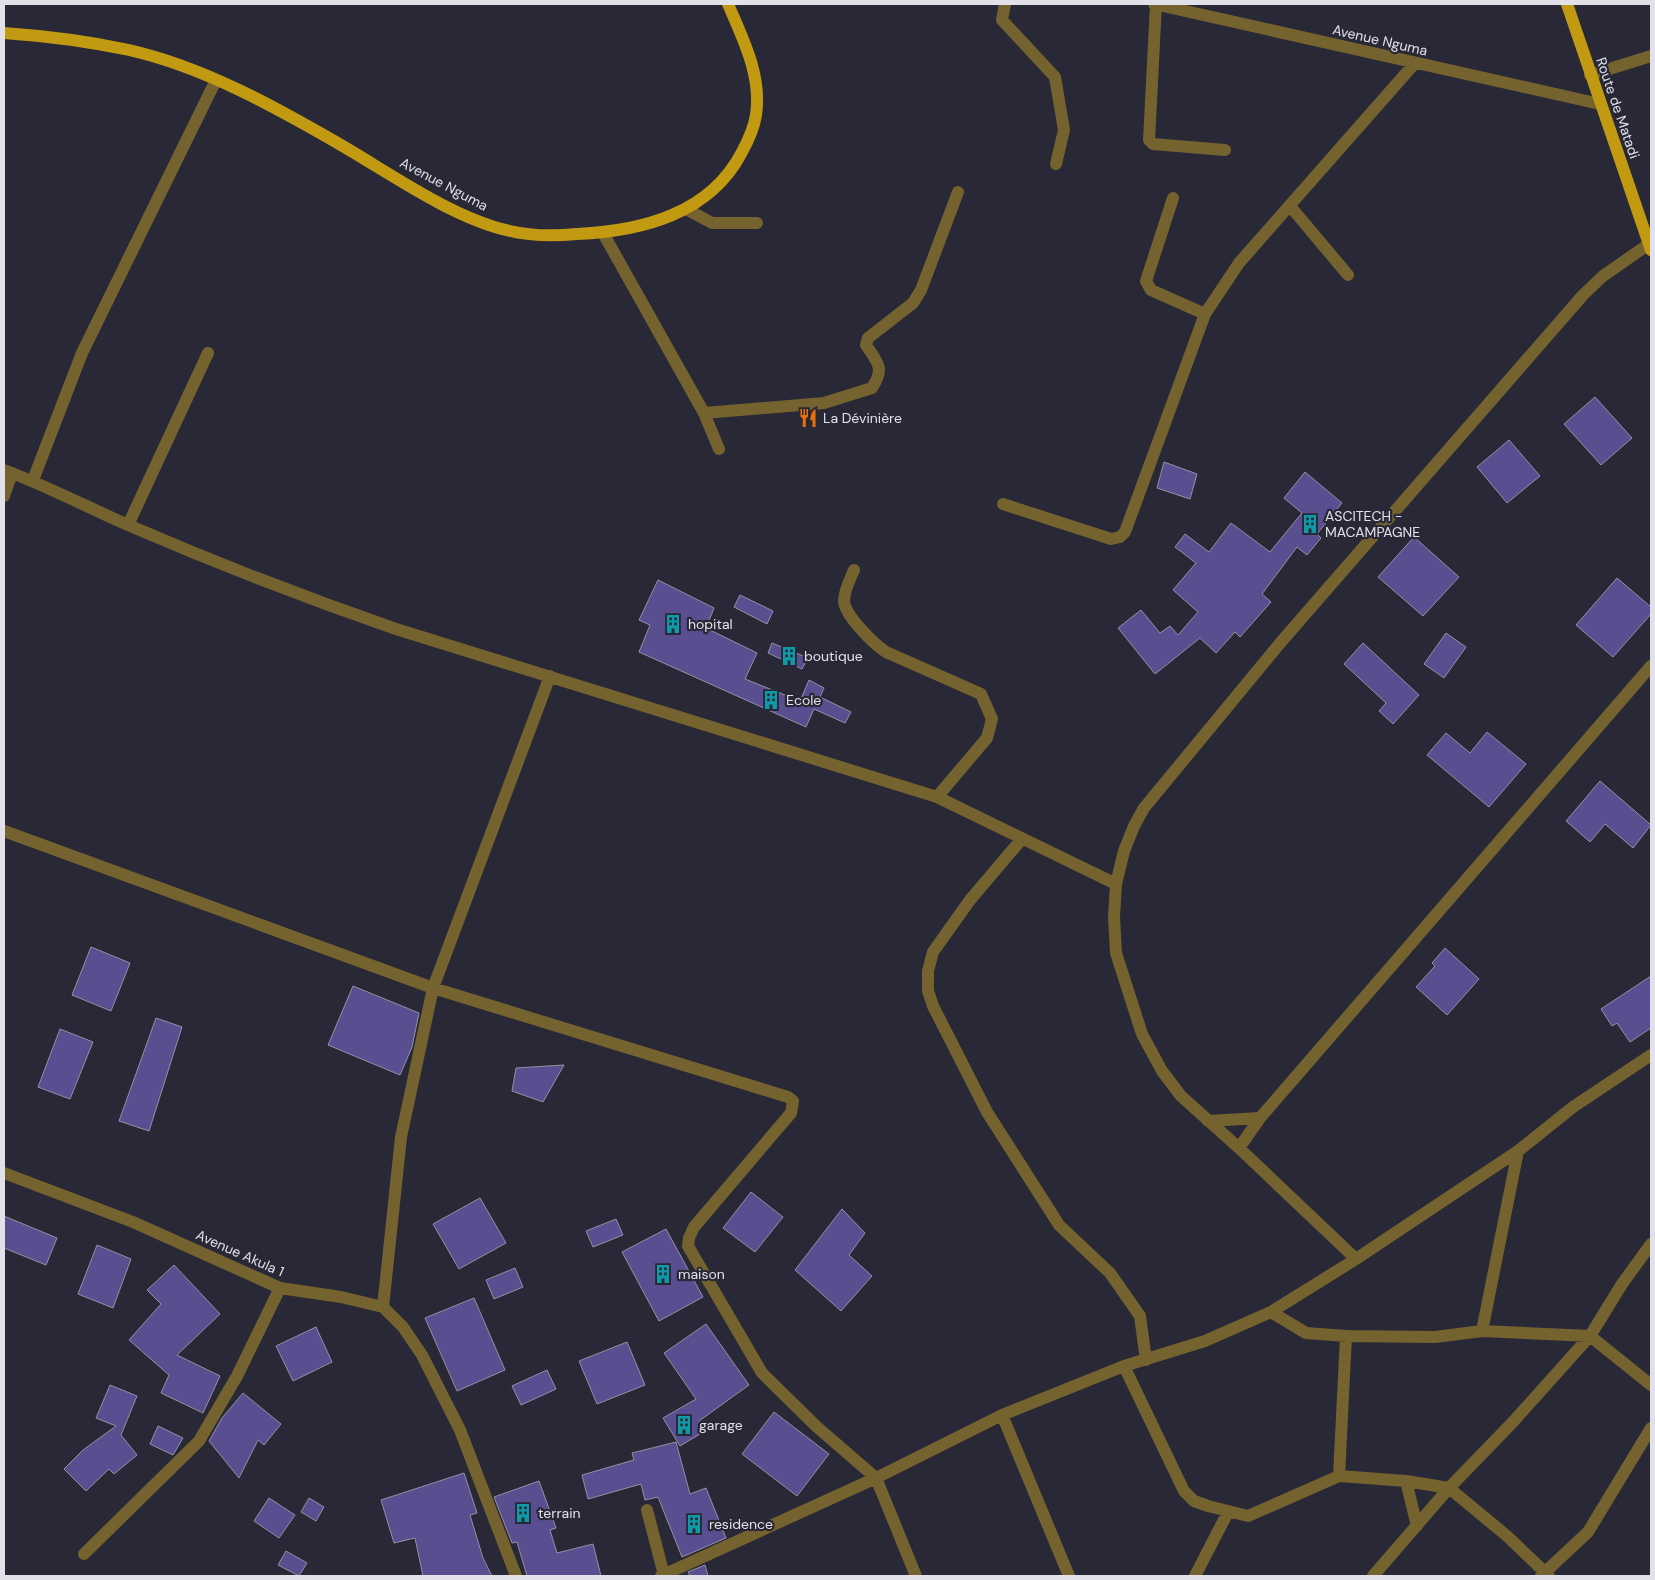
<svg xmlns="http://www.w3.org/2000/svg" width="1655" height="1580" font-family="'DM Sans',sans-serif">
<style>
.building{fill:#594e90;stroke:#9392a3}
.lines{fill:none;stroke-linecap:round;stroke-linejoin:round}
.street{stroke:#75632f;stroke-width:12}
.primary{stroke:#c19a12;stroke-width:12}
.labels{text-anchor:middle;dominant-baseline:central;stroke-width:4.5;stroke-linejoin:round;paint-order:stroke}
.street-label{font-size:14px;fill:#e2e1ea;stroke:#292836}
.poi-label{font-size:14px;fill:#e2e1ea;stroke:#292836;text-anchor:start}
</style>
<rect width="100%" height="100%" fill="#292836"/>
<!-- building -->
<path class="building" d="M 1595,397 L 1632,438 L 1601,465 L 1564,424 Z
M 1509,440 L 1540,476 L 1507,503 L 1477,467 Z
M 1164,462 L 1197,474 L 1190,499 L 1157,488 Z
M 1305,472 L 1342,503 L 1317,534 L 1321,538 L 1307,555 L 1297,547 L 1262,594 L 1271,602 L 1240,637 L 1235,632 L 1216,653 L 1200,638 L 1155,674 L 1118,628 L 1141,610 L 1160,633 L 1170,626 L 1178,635 L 1198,612 L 1173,590 L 1196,563 L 1175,547 L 1185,534 L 1209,552 L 1231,523 L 1270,552 L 1302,513 L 1284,498 Z
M 1414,537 L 1459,577 L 1423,616 L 1378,577 Z
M 1617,578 L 1651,607 L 1651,614 L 1613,657 L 1576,625 Z
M 658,580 L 714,608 L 706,628 L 757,653 L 745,679 L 800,701 L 809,680 L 824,688 L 820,697 L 851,712 L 845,723 L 814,709 L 806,727 L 639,652 L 650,625 L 639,620 Z
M 740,595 L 773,611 L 767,624 L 734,607 Z
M 1446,633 L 1466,647 L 1444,678 L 1424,664 Z
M 772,643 L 808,658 L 802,669 L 768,653 Z
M 1363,643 L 1419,695 L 1393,724 L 1379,711 L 1386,703 L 1344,664 Z
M 1487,732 L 1526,764 L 1489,807 L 1427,755 L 1446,733 L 1470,753 Z
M 1600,781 L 1651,825 L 1633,848 L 1605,824 L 1590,842 L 1566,821 Z
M 91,947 L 130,963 L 111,1011 L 72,995 Z
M 1445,948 L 1479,979 L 1447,1015 L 1416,987 L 1435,966 L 1432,963 Z
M 1651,976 L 1651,1028 L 1630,1042 L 1617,1023 L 1612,1026 L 1601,1009 Z
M 353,986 L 419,1013 L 412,1047 L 400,1075 L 328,1045 Z
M 156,1018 L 182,1027 L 149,1131 L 119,1121 Z
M 60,1029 L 93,1042 L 70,1099 L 38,1087 Z
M 564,1065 L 543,1102 L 512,1091 L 516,1068 Z
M 751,1192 L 783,1217 L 755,1252 L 723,1228 Z
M 480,1198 L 506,1243 L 459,1269 L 433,1224 Z
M 842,1209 L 865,1233 L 849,1255 L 872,1276 L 841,1311 L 795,1270 Z
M 4,1216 L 57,1238 L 46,1265 L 4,1248 Z
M 616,1219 L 623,1235 L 593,1247 L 586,1231 Z
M 666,1229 L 703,1297 L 659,1321 L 622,1252 Z
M 97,1245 L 131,1259 L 113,1308 L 78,1294 Z
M 174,1265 L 220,1314 L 177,1355 L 220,1376 L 203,1413 L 161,1393 L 169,1375 L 129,1340 L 161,1304 L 147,1290 Z
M 515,1268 L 523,1287 L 494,1299 L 486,1280 Z
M 474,1298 L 505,1370 L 457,1391 L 425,1318 Z
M 706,1324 L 749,1385 L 699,1421 L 705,1431 L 680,1446 L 663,1418 L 696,1399 L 664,1353 Z
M 316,1327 L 332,1362 L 293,1381 L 276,1346 Z
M 627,1342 L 645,1385 L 597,1404 L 579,1361 Z
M 547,1370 L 556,1389 L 521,1405 L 512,1386 Z
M 110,1385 L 137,1396 L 121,1435 L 137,1455 L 114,1474 L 109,1469 L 86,1491 L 64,1469 L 83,1450 L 116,1426 L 96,1418 Z
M 243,1393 L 281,1424 L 264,1445 L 258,1440 L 239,1478 L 209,1441 L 222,1418 Z
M 774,1412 L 829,1454 L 797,1496 L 742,1454 Z
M 158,1426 L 183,1438 L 173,1455 L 150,1444 Z
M 676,1442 L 690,1494 L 706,1488 L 726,1538 L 682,1557 L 658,1497 L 645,1500 L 641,1484 L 588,1499 L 582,1475 L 634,1460 L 632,1453 Z
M 464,1473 L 477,1513 L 470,1515 L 483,1558 L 492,1576 L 423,1576 L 415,1538 L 394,1543 L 381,1500 Z
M 539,1481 L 556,1528 L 550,1530 L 557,1553 L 593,1544 L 601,1576 L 527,1576 L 517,1542 L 512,1543 L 494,1497 Z
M 269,1498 L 295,1515 L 279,1538 L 254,1521 Z
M 309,1498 L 324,1507 L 316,1521 L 301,1512 Z
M 286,1551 L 307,1563 L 299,1576 L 278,1565 Z
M 705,1565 L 708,1576 L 690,1576 L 688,1572 Z"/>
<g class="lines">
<!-- street -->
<path class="street" d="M 1005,4 L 1002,20 L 1055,77 L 1064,130 L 1056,164
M 1154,4 L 1600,104
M 1156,4 L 1149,140 L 1153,144 L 1225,150
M 1590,75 L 1651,56
M 1173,198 L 1146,281 L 1151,290 L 1205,314
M 1290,206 L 1348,275
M 686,209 L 712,223 L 757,223
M 603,233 L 704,413 L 719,449
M 704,413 L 824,403 L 872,388 C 885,368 878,363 866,345 L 868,338 L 913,303 L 921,290 L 958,192
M 4,470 C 47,486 87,507 128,525 C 216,563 306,598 396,629 L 937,797 L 1116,884
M 33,480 L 82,353 L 216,80
M 4,496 L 12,473
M 1003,504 L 1111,539 L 1120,537 L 1125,532 L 1205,314 L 1239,263 L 1415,63
M 128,525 L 208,353
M 854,570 C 850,579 844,591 844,601 C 845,616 874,644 886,652 L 981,694 L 992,719 L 987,738 L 937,797
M 4,831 L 433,988 L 788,1097 L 793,1101 L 791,1113 L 694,1227 L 689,1238 L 688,1246 L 762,1373 L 817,1427 L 876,1478 L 916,1576
M 1021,840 L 970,900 L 933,952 L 928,971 L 928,991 L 933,1006 L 987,1112 L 1059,1225 L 1110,1273 L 1140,1316 L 1146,1360
M 1208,1121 L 1260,1118
M 1239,1148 L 1260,1118 L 1651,666
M 4,1173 L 133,1222 L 280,1288 L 341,1297 L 383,1307 L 403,1327 L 422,1355 L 460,1430 L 516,1576
M 1356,1259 L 1239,1148 L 1181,1096 L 1162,1071 L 1142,1034 L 1116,953 L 1114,917 L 1116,884 L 1124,851 L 1134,826 L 1144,808 L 1281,642 L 1583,295 L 1603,276 L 1649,244
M 383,1307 L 401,1137 L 433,988 L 550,676
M 1271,1312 L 1306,1333 L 1346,1336 L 1435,1337 L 1482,1331 L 1590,1336 L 1651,1385
M 1482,1331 L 1518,1151
M 1124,1366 L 1184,1491 L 1194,1501 L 1208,1506 L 1248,1516 L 1339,1476 L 1406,1481 L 1449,1488 L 1507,1536 L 1549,1576
M 1002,1415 L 1069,1576
M 1339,1476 L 1346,1336
M 1406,1481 L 1417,1526
M 647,1510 L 664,1575
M 84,1554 L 199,1441 L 237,1376 L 280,1288
M 661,1576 L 876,1478 L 1002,1415 L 1124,1366 L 1205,1341 L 1271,1312 L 1356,1259 L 1518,1151 L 1573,1107 L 1651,1055
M 1195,1576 L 1228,1512
M 1373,1576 L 1449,1488 L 1512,1423 L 1590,1336 L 1622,1284 L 1651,1244
M 1541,1576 L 1588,1532 L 1651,1428"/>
<!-- primary -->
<path class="primary" d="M 1567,4 L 1651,250
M 4,33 C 46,36 87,41 129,50 C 204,67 275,107 341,145 C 391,174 454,219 510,231 C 531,236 556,236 577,234 C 642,231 710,214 742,152 C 748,141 754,128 756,115 C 762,76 743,39 728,4"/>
</g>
<!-- icons -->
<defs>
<g id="restaurant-bare" transform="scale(1.5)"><path d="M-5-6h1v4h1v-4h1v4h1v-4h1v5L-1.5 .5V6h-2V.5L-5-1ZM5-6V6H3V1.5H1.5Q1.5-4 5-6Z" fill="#e8710a" stroke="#292836" stroke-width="2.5" paint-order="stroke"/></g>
<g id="building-bare" transform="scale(1.5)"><path d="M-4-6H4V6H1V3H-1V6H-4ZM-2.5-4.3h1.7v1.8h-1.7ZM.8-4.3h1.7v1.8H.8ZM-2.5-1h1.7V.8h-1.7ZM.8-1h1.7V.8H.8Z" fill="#0f9aa8" stroke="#292836" stroke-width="2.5" paint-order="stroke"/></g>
</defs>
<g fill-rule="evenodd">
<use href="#restaurant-bare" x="808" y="418"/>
<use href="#building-bare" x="1310" y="524"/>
<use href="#building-bare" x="673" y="624"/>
<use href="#building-bare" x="789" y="656"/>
<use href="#building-bare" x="771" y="700"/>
<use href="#building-bare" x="663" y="1274"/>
<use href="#building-bare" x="684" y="1425"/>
<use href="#building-bare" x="523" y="1513"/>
<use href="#building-bare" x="694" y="1524"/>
</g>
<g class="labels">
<!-- street labels -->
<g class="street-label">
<text transform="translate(1380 40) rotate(13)">Avenue Nguma</text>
<text transform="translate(1618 108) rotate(71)">Route de Matadi</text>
<text transform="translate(444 184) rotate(28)">Avenue Nguma</text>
<text transform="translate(240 1253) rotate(24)">Avenue Akula 1</text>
</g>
<!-- poi labels -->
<g class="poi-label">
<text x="823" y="418">La Dévinière</text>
<text x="1325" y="516">ASCITECH -<tspan x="1325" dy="16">MACAMPAGNE</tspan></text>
<text x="688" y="624">hopital</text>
<text x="804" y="656">boutique</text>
<text x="786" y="700">Ecole</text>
<text x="678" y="1274">maison</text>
<text x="699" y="1425">garage</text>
<text x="538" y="1513">terrain</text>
<text x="709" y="1524">residence</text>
</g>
</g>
<!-- border -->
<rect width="1655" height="1580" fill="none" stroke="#e2e1ea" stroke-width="10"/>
</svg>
